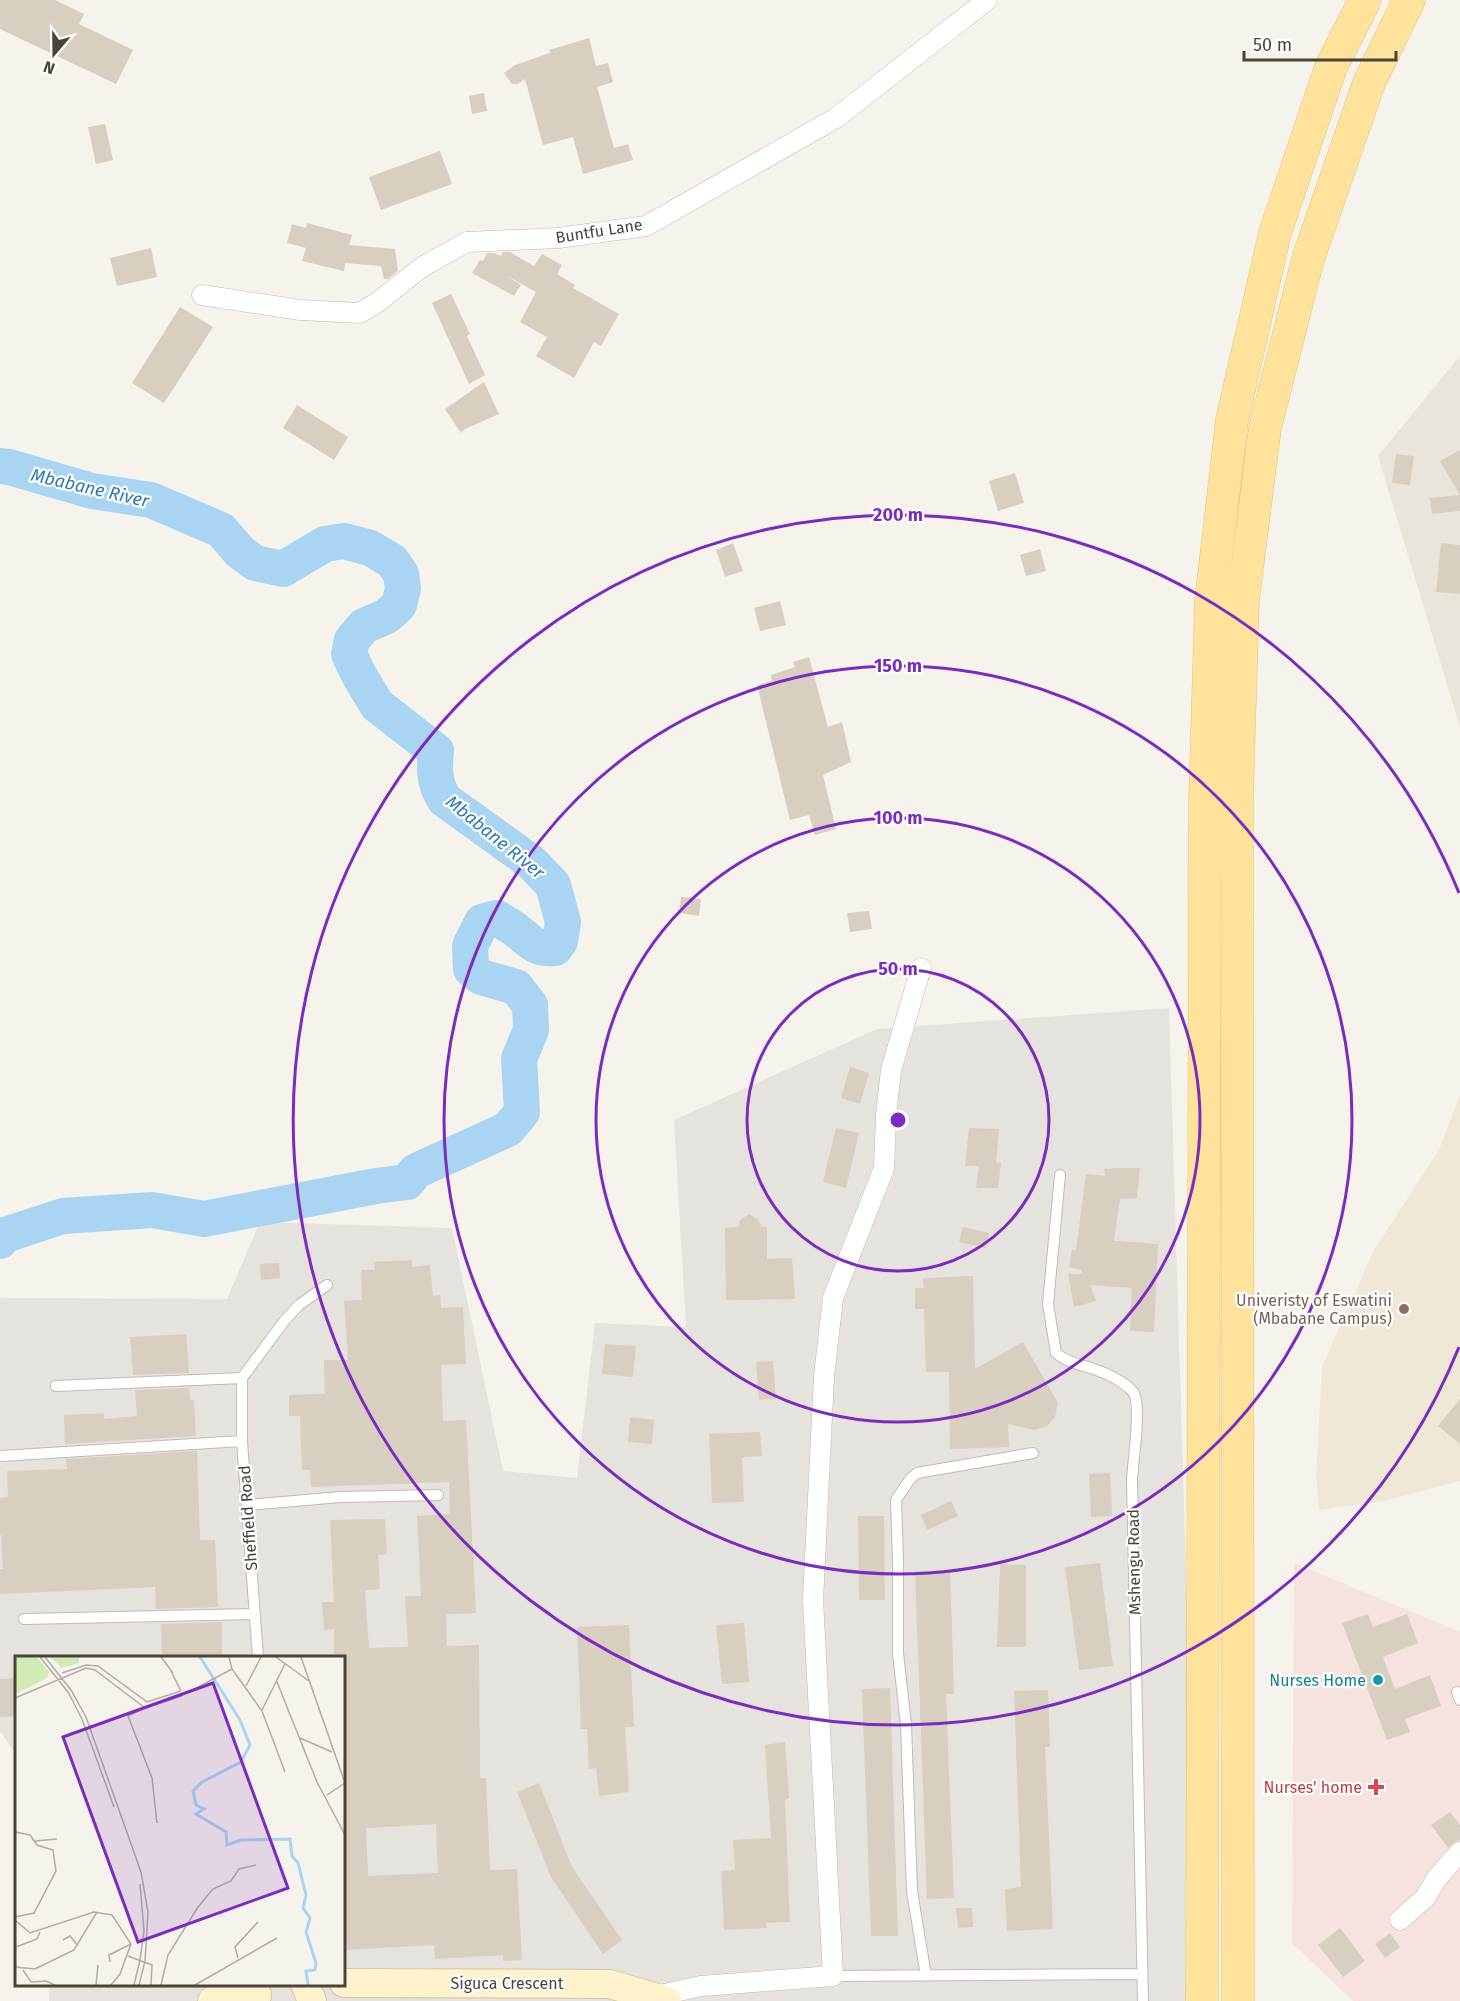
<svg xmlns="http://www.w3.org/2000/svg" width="1460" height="2001" font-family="'Fira Sans',sans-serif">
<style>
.residential{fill:#eae5da}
.industrial{fill:#e6e2dd}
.education{fill:#efe8d6}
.medical{fill:#f6e3e0}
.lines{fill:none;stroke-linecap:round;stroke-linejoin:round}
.river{stroke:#a9d4f2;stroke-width:36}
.building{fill:#d8cfc1;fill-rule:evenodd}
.lane-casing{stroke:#c2bbae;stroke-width:12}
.street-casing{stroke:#c2bbae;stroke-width:21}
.secondary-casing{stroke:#d6c79b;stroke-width:30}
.primary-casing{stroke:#e6c16a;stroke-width:33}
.lane{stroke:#fff;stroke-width:10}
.street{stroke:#fff;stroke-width:20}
.secondary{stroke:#fff3cd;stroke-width:28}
.primary{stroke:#ffe39c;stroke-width:32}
.ring{fill:none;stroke:#7b2cbf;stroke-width:3}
.education-dot{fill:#8d6e63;stroke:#fff;stroke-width:2}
.culture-dot{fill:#0f9aa8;stroke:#fff;stroke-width:2}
.health-dot{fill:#e0444e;stroke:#fff;stroke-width:2}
.labels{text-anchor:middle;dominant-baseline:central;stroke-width:4.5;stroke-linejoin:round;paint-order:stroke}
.street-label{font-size:16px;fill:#4b4439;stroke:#fff}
.education-label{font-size:16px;fill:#785e54;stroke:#fff;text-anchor:end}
.culture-label{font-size:16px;fill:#0d838f;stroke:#fff;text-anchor:end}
.health-label{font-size:16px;fill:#be3a42;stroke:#fff;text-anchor:end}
.water-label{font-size:18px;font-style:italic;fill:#2e7ab2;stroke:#fff}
.inset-river{fill:none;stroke:#a9d4f2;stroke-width:3}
.inset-road{fill:none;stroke:#b2ada4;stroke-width:1.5}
.view{fill:#7b2cbf;fill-opacity:0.15;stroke:#7b2cbf;stroke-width:3}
.inset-edge{fill:none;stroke:#4b4439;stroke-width:3}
.centre{fill:#7b2cbf;stroke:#fff;stroke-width:3}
.ring-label{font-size:18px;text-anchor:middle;font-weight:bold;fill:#7b2cbf;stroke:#fff;stroke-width:4.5;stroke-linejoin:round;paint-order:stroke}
</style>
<rect width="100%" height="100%" fill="#f6f3ec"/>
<!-- residential -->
<path class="residential" d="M 1460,356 L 1460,727 L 1378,456 Z"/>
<!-- industrial -->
<path class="industrial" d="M 1169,1008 L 1199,2001 L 49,2001 L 50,1985 L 344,1984 L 344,1658 L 16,1658 L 16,1754 L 0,1731 L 0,1298 L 227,1299 L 260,1222 L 452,1228 L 503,1471 L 577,1478 L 595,1323 L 686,1327 L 674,1120 L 877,1029 Z"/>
<!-- education -->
<path class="education" d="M 1460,1095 L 1460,1481 L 1384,1501 L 1319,1510 L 1316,1476 L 1322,1367 L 1374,1250 L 1439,1150 Z"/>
<!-- medical -->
<path class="medical" d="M 1294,1563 L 1460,1632 L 1460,2001 L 1353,2001 L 1292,1943 Z"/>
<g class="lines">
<!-- river -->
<path class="river" d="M 0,466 L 9,467 L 92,491 L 151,500 L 221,530 L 240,552 L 255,563 L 283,569 L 325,544 L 344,541 L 370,548 L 392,561 L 401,574 L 403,589 L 399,605 L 387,616 L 364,626 L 352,640 L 349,654 L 359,675 L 377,705 L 436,751 C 434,770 434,784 445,800 L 531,862 L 553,885 L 563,922 L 560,941 L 555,948 C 535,950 532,942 517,931 C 511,926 503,922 497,918 L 482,922 L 470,946 L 471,969 L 481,977 L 516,987 L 530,1005 L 531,1030 L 519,1059 L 522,1112 L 508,1129 L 416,1171 L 407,1182 L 376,1186 L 204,1219 L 152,1210 L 63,1216 L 5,1235 L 0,1241"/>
</g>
<!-- building -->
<path class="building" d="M 0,0 L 55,0 L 84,14 L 79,24 L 133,50 L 116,84 L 0,29 Z
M 589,38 L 596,66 L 608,63 L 613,82 L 597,87 L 614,148 L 628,144 L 633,160 L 583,174 L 573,137 L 543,145 L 525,79 L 518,84 L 512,84 L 504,73 L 515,65 L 550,53 L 549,50 Z
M 484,93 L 487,111 L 472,114 L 469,96 Z
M 105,124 L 113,160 L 96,164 L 88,127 Z
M 440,151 L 452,184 L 381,210 L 369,177 Z
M 307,223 L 352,235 L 349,245 L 395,249 L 398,271 L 388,279 L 384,279 L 381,266 L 345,263 L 344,271 L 302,261 L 306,248 L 287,243 L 292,224 L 306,228 Z
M 151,248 L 157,277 L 117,286 L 110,258 Z
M 503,252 L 510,252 L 534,266 L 542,254 L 562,265 L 557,274 L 575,285 L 573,288 L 619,314 L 601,346 L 594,342 L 574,378 L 536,356 L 547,337 L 520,322 L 536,292 L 507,276 L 521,285 L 514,296 L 472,273 L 480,260 L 483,261 L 487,253 L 494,253 L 501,256 Z
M 451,294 L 470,334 L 467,336 L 485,375 L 469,384 L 432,303 Z
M 180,307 L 213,327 L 164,403 L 132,383 Z
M 484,382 L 499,414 L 465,429 L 461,433 L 445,409 Z
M 297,405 L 348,437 L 334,460 L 283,428 Z
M 1460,450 L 1460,511 L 1432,514 L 1430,498 L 1460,495 L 1440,461 Z
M 1396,454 L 1414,456 L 1410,485 L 1392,483 Z
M 1015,473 L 1024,503 L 998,511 L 989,481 Z
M 733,543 L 743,571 L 725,577 L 716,550 Z
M 1441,543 L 1460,545 L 1460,594 L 1436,592 Z
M 1040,549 L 1046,571 L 1026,576 L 1020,555 Z
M 780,601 L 786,625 L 760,631 L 754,608 Z
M 809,657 L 828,727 L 842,722 L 851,762 L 823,775 L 836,829 L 815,835 L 809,815 L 790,820 L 757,685 L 772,681 L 771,675 L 795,667 L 793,662 Z
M 681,897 L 701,899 L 699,916 L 679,913 Z
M 869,911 L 872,929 L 850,932 L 847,913 Z
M 850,1067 L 869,1073 L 860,1104 L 841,1098 Z
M 836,1128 L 859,1133 L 846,1188 L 823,1182 Z
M 969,1128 L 999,1129 L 996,1162 L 1001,1163 L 998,1188 L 976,1188 L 979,1166 L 965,1166 Z
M 1117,1168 L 1140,1168 L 1137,1198 L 1120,1199 L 1114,1241 L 1158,1244 L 1154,1332 L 1130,1331 L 1132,1288 L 1090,1285 L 1096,1301 L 1074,1307 L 1068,1274 L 1082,1274 L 1082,1270 L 1069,1267 L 1072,1250 L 1076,1250 L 1086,1174 L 1105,1176 L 1104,1169 Z
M 749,1214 L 758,1219 L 762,1227 L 767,1227 L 767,1259 L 792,1258 L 795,1299 L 726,1300 L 725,1228 L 738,1227 L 740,1220 Z
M 963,1227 L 989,1233 L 986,1248 L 959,1242 Z
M 412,1260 L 412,1267 L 430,1265 L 433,1296 L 440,1295 L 441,1308 L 463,1307 L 466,1364 L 441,1365 L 443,1421 L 466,1420 L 476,1613 L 446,1614 L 447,1646 L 479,1645 L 480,1778 L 486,1778 L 490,1870 L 517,1869 L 522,1960 L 503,1961 L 503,1955 L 435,1959 L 434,1945 L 344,1950 L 344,1658 L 334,1658 L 334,1629 L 324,1630 L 322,1602 L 334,1602 L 330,1520 L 385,1519 L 387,1554 L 378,1555 L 380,1589 L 365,1590 L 369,1648 L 408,1647 L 405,1596 L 421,1596 L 417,1516 L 450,1514 L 449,1482 L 311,1487 L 310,1470 L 302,1470 L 300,1416 L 289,1416 L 289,1395 L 325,1394 L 324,1360 L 348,1360 L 344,1301 L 362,1300 L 361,1270 L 375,1270 L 374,1262 ZM 436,1824 L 438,1873 L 368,1876 L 366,1828 Z
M 279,1263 L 280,1278 L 261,1280 L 260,1264 Z
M 973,1276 L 975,1369 L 1023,1342 L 1058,1403 L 1055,1417 L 1047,1426 L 1035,1430 L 1008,1424 L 1009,1447 L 950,1449 L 949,1372 L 926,1372 L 924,1309 L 915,1309 L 915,1288 L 924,1288 L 923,1278 Z
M 186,1334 L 189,1373 L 133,1375 L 130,1337 Z
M 605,1344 L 636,1346 L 633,1377 L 602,1374 Z
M 773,1361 L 776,1399 L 759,1400 L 756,1362 Z
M 189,1388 L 190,1400 L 194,1400 L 196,1436 L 65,1444 L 64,1415 L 104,1413 L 104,1419 L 137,1416 L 135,1390 Z
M 1460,1399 L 1460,1444 L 1438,1426 Z
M 630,1417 L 654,1420 L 652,1444 L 628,1442 Z
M 760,1432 L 762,1456 L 742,1457 L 744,1502 L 712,1503 L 709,1434 Z
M 197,1451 L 200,1540 L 215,1540 L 218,1607 L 156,1609 L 155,1587 L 0,1594 L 0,1569 L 3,1569 L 1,1535 L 0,1535 L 0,1498 L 8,1497 L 7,1471 L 67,1469 L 66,1459 Z
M 1110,1473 L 1112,1516 L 1091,1517 L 1089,1474 Z
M 951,1501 L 958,1516 L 927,1530 L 921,1515 Z
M 858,1516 L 884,1516 L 885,1600 L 859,1600 Z
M 1100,1563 L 1113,1666 L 1079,1670 L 1065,1567 Z
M 1000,1564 L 1026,1565 L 1026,1647 L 997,1647 Z
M 950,1570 L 954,1694 L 946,1694 L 954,1898 L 927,1899 L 915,1571 Z
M 1368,1614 L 1373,1627 L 1407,1614 L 1418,1643 L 1383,1657 L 1395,1689 L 1430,1675 L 1441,1706 L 1405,1719 L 1410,1732 L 1387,1740 L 1342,1623 Z
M 222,1622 L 222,1658 L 162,1658 L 161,1624 Z
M 744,1623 L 749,1682 L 722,1684 L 716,1625 Z
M 629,1625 L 634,1727 L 625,1727 L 629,1792 L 599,1796 L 596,1768 L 589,1769 L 587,1729 L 581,1729 L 577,1627 Z
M 16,1678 L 16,1716 L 0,1717 L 0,1679 Z
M 890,1688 L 898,1936 L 871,1936 L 862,1689 Z
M 1048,1690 L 1050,1747 L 1045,1747 L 1053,1929 L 1007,1931 L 1005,1889 L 1021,1887 L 1014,1691 Z
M 785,1742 L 789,1798 L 785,1800 L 790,1922 L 766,1923 L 766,1928 L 724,1930 L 721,1871 L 735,1870 L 733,1840 L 771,1838 L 765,1745 Z
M 539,1783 L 572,1867 L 622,1940 L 603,1954 L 551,1877 L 517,1792 Z
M 1450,1812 L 1460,1825 L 1460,1840 L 1456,1841 L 1448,1848 L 1431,1825 Z
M 956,1908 L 972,1908 L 973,1927 L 958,1928 Z
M 1340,1928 L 1365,1961 L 1343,1977 L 1318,1945 Z
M 1390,1933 L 1400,1947 L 1385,1958 L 1375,1944 Z"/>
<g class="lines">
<!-- lane casing -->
<g class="lane-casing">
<path id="lane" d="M 1060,1175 L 1048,1304 L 1056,1353 C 1068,1363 1079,1364 1094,1369 C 1106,1373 1125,1382 1133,1392 C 1142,1403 1133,1462 1132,1479 L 1143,2001
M 242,1378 L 242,1441 L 258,1658
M 56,1386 L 242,1378 L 285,1320 L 299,1305 L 327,1285
M 0,1456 L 242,1441
M 247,1505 L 340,1497 L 438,1495
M 24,1619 L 254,1614
M 1457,1692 L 1460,1700
M 833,1976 L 1142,1974
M 926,1976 L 912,1891 L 906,1725 L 898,1653 L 898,1561 L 896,1500 L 910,1479 L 917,1473 L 1033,1453"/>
</g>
<!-- street casing -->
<g class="street-casing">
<path id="street" d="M 202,295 L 300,310 L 360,313 L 378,302 L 422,267 L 467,242 L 558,238 L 646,226 L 836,118 L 987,0
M 1400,1920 L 1425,1898 L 1437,1878 L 1460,1852
M 651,1997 L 701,1986 L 833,1976 L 813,1600 L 824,1376 L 833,1298 L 884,1168 L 886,1115 L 891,1070 L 921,968"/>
</g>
<!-- secondary casing -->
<g class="secondary-casing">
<path id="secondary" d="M 344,1983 L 610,1984 L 667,2001
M 305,1984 L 312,2001
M 212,2001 L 257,1995"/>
</g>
<!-- primary casing -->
<g class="primary-casing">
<path id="primary" d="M 1202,2001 L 1205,798 L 1211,600 L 1232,420 L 1275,233 L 1331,67 L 1365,0
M 1238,2001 L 1237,798 L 1243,600 L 1265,428 L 1308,259 L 1369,83 L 1409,0"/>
</g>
<!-- lane -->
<use href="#lane" class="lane"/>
<!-- street -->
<use href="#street" class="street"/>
<!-- secondary -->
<use href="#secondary" class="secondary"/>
<!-- primary -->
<use href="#primary" class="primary"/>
</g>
<!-- distance rings -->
<g class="ring">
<circle cx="898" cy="1120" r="151"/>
<circle cx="898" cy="1120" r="302"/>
<circle cx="898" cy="1120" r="454"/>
<path d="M1459 1347A605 605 0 1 1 1459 893"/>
</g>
<!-- markers -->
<circle class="education-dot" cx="1404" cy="1309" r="6"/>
<circle class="culture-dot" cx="1378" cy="1680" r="6"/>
<path class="health-dot" d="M1373 1778h6v6h6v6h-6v6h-6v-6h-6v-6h6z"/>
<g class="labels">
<!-- street labels -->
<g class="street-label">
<text transform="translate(599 231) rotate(-9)">Buntfu Lane</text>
<text transform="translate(248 1518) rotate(-94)">Sheffield Road</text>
<text transform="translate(1134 1562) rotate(-91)">Mshengu Road</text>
<text x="507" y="1983">Siguca Crescent</text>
</g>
<!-- education labels -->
<g class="education-label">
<text x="1392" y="1300">Univeristy of Eswatini<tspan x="1392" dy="18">(Mbabane Campus)</tspan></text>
</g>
<!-- culture labels -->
<g class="culture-label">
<text x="1366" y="1680">Nurses Home</text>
</g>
<!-- health labels -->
<g class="health-label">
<text x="1362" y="1787">Nurses' home</text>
</g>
<!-- water labels -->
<g class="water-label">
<text transform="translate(90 488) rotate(13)">Mbabane River</text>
<text transform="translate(495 837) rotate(39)">Mbabane River</text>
</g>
</g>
<!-- overview -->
<g transform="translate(15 1656)">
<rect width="330" height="330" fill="#f6f3ec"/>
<path d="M 0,1 L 22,1 L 34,16 L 32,22 L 0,38 ZM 35,1 L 64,1 L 64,7 L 47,12 Z" fill="#d2eab5"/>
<path class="inset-river" d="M 185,1 L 225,64 L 235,89 L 226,106 L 187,126 L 178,135 L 181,149 L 189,153 L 181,158 L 211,176 L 212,189 L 226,184 L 275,183 L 277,200 L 283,207 L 291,239 L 288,252 L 295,262 L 291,276 L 301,307 L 300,314 L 291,315 L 293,329"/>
<path class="inset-road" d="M 25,1 L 53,36 L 67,63 L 99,151M 30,1 L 56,34 L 71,61 L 126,216 L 133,256 L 130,305M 146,1 L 158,17M 214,1 L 217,13 L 247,55 L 270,116M 261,1 L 294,25M 286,1 L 330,127M 156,15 L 166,35M 47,17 L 71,9 L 83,10 L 132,46 L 166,35M 262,26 L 302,126 L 330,179M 231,30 L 246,1M 172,37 L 217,13M 0,42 L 71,12 L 80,14 L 130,52 L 167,40M 130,52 L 113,60 L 137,122 L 142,167M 247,54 L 270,8M 285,82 L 317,96M 312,139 L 330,127M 0,176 L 15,179 L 22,189 L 38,194 L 41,215 L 19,257 L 0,261M 20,185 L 42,183M 0,264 L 15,277 L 79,256 L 97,259 L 116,288 L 105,318 L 96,329M 48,284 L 55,280 L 63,290M 1,291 L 22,283 L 25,276M 113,300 L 137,309 L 136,329M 223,302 L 220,291 L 243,266M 125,304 L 129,275 L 125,228M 95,306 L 94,299 L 116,288M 0,311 L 20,313 L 59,294 L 82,256M 8,314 L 16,326 L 31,325 L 40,329M 81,329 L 83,309M 119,329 L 125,304M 124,329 L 130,305M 146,329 L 153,299 L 183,251 L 198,233 L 216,225 L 224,213 L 241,209M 180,329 L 262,282"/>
<path class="view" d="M 198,27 L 273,232 L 123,286 L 48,81 Z"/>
<rect width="330" height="330" class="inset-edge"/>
</g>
<circle cx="898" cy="1120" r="9" class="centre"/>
<g class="ring-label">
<text x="898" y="521">200 m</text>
<text x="898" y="672">150 m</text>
<text x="898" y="824">100 m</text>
<text x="898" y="975">50 m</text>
</g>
<!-- north arrow -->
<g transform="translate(54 54) rotate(200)" stroke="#ffffff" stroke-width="4.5" paint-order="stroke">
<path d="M0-4.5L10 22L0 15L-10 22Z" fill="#4b4439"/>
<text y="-9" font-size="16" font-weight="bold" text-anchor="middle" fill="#4b4439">N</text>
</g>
<!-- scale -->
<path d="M1244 51v9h152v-9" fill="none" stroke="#4b4439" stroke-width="3"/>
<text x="1253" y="51" font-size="18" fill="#4b4439" stroke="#ffffff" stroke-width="4.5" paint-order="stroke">50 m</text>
</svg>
